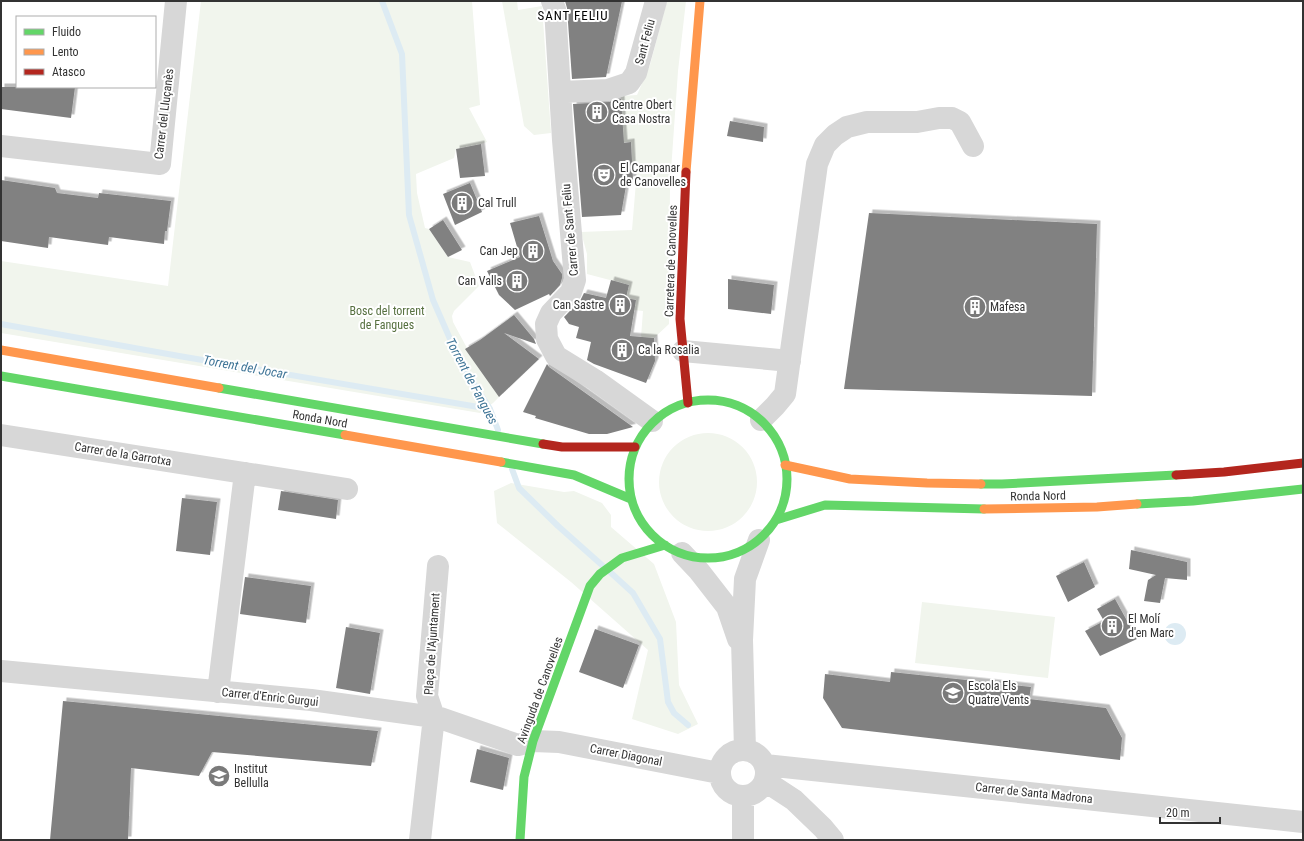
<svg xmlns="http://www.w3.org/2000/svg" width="1304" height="841" font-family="'Roboto Condensed',sans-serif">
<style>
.green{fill:#f1f5ed}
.water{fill:#ddebf3}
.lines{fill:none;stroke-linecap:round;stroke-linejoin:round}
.stream{stroke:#ddebf3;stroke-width:6}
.building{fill:#818181;filter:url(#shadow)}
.street{stroke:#d7d7d7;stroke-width:22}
.fast{stroke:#63d668;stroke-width:9}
.slow{stroke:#ff974d;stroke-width:9}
.jam{stroke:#b3261e;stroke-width:9}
.labels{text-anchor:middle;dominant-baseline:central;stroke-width:4;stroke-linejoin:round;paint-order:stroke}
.street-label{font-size:12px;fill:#333;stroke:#fff}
.poi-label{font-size:12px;fill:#333;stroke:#fff;text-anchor:start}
.park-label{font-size:12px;fill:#56703f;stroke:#fff}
.neighbourhood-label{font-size:13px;letter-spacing:1px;fill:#000;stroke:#fff}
.water-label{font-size:13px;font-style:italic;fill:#3f7597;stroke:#fff}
</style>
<defs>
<filter id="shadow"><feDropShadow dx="3.5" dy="-3.5" stdDeviation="0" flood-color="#0004"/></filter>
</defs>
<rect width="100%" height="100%" fill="#fff"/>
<!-- green -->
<path class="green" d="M 201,1 L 472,1 L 480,105 L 469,108 L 487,142 L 481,144 L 456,149 L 454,158 L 416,174 L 417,193 L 425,228 L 429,229 L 448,257 L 470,262 L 479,286 L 454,311 L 452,316 L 453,322 L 467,348 L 500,396 L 493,403 L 480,413 L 1,333 L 1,261 L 168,286 Z
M 502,1 L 517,1 L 518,10 L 542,6 L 551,133 L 534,135 L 524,126 Z
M 667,1 L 686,1 L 678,71 L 670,185 L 669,324 L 654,338 L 641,337 L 643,311 L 634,310 L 636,300 L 626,298 L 629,285 L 587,274 L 587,254 L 581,232 L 632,230 L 637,170 L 630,170 L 632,158 L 631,142 L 583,146 L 623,126 L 621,96 L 637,95 L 650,65 Z
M659 482a49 49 0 1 1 98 0a49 49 0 1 1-98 0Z
M 511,483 L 564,492 L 574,491 L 602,503 L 611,515 L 611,527 L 654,564 L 676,622 L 679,685 L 698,724 L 678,734 L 632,719 L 648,650 L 571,582 L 497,523 L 494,491 Z
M 922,602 L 1055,617 L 1048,678 L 915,663 Z"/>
<!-- water -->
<path class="water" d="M1164 634a11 11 0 1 1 22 0a11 11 0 1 1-22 0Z"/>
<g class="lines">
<!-- stream -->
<path class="stream" d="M 382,1 L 402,54 L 409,215 L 433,300 L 461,364 L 490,409 L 498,430
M 1,324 L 179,356 L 490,409
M 512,469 L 519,488 L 558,526 L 603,566
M 610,572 L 633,593 L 660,639 L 668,702 L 674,713 L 688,725"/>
</g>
<!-- building -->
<path class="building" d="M 565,1 L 622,1 L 606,77 L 572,79 L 567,8 Z
M 1,87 L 75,87 L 71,118 L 1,109 Z
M 621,99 L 624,143 L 631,142 L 633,180 L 627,180 L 621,215 L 582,217 L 573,104 L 609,102 Z
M 730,121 L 764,127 L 763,142 L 727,136 Z
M 481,144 L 485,176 L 460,178 L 456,149 Z
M 1,180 L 55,188 L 57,193 L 98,198 L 99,193 L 171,201 L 167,231 L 165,231 L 164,244 L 109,237 L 108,245 L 49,237 L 48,248 L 1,241 Z
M 470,183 L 482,212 L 455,225 L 443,194 Z
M 869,213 L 1097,224 L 1092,396 L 844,389 Z
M 539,216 L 553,261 L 562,274 L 562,278 L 560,285 L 550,296 L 549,294 L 515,310 L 499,295 L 487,271 L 520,257 L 510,223 Z
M 443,220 L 462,250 L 448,257 L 429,229 Z
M 728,279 L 774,285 L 771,314 L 728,309 Z
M 611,280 L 629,285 L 626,298 L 636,300 L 630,336 L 654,338 L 655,361 L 646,383 L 594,364 L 587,360 L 591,342 L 576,338 L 579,327 L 569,324 L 564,317 L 580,301 L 584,293 L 606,298 Z
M 514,315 L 534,339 L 536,344 L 504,333 L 539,359 L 499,397 L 465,349 L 480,340 Z
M 547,364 L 549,367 L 633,427 L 607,434 L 589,434 L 535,418 L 536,416 L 523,412 Z
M 281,491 L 338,500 L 336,519 L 278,510 Z
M 182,498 L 217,502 L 210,555 L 176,551 Z
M 1131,550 L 1187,562 L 1187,580 L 1165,578 L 1160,603 L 1144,601 L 1148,580 L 1156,575 L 1129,569 Z
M 1084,562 L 1095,587 L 1068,602 L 1056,576 Z
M 245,577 L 311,586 L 306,623 L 240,614 Z
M 1115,599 L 1137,639 L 1100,656 L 1085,631 L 1104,621 L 1097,609 Z
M 346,627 L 380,633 L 370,694 L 336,688 Z
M 595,629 L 639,645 L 623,688 L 579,672 Z
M 891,672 L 1031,687 L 1029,699 L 1106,708 L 1122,738 L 1120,760 L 842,728 L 823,698 L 825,674 L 890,682 Z
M 63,701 L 378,731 L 371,766 L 212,752 L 199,776 L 131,768 L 128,840 L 50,840 Z
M 477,749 L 509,758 L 503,790 L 470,782 Z"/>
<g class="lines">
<!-- street -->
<path class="street" d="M 552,1 L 555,9 L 563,140 L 575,280 L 571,292 L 551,313 L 546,324 L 547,339 L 556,356 L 595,380 L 652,421
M 561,92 L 608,90 L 629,83 L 636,73 L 656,1
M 1,146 L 160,164 L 176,1
M 683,351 L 790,361
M 761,420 L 775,406 L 785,394 L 817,164 L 825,145 L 835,135 L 847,127 L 867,122 L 917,122 L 939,118 L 952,118 L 960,122 L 973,146
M 1,435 L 347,489
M 682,553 L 699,571 L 727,607 L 738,639
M 1,671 L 311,700 L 434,717 L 440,718 L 518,745 L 533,741 L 559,742 L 719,773
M 218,692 L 245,473
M720 773a23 23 0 1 1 46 0a23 23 0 1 1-46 0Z
M 745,750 L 742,640 L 745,579 L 759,540
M 765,765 L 1303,822
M 765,781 L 794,800 L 823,828 L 833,840
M 420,840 L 434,717 L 427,696 L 438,566
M 743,840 L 743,797"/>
<!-- fast -->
<path class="fast" d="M 1,376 L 345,435
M 219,388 L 543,444
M629 479a79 79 0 1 1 158 0a79 79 0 1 1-158 0Z
M 501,462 L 574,475 L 631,499
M 981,484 L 1002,484 L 1176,475
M 1137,504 L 1193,501 L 1303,489
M 776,520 L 825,505 L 984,509
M 520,840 L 524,777 L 533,741 L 590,586 L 600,574 L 622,558 L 665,545"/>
<!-- slow -->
<path class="slow" d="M 686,172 L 700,1
M 1,350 L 219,388
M 345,435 L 501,462
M 785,465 L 850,479 L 927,483 L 981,484
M 984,509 L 1097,507 L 1137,504"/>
<!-- jam -->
<path class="jam" d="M 686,172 L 680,319 L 688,403
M 543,444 L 562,447 L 635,447
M 1176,475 L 1224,472 L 1303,463"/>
</g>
<!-- icons -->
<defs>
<g id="building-disc" transform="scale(1.15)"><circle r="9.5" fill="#7a7a7a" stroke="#fff"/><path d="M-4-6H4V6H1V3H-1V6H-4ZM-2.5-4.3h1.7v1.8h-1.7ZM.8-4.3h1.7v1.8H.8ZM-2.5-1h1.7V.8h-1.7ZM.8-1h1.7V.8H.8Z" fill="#fff"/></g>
<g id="theatre-disc" transform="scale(1.15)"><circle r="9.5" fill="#7a7a7a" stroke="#fff"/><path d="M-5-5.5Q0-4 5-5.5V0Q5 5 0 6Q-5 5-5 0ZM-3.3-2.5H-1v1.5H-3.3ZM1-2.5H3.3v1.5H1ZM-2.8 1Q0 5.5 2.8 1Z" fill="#fff"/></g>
<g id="school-disc" transform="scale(1.15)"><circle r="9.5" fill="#7a7a7a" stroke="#fff"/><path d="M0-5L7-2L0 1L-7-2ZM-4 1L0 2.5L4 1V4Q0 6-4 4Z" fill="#fff"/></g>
</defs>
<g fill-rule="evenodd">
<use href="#building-disc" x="597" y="112"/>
<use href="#theatre-disc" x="604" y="175"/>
<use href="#building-disc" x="462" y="203"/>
<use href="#building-disc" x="533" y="251"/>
<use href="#building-disc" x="517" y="281"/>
<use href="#building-disc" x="620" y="305"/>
<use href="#building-disc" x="975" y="307"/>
<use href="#building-disc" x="622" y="350"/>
<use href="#building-disc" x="1112" y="626"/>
<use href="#school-disc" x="953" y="693"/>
<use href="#school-disc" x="219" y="776"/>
</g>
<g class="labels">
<!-- street labels -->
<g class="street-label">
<text transform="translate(645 42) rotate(-75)">Sant Feliu</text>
<text transform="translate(164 114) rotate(-83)">Carrer del Lluçanès</text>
<text transform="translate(570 230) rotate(-95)">Carrer de Sant Feliu</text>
<text transform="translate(671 261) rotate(-88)">Carretera de Canovelles</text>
<text transform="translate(320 419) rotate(10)">Ronda Nord</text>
<text transform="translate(123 454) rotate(9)">Carrer de la Garrotxa</text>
<text transform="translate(1038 496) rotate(-1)">Ronda Nord</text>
<text transform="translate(432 644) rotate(-86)">Plaça de l'Ajuntament</text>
<text transform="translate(540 690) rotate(-70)">Avinguda de Canovelles</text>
<text transform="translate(270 697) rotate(6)">Carrer d'Enric Gurgui</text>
<text transform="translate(626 755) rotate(11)">Carrer Diagonal</text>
<text transform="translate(1034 793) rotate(6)">Carrer de Santa Madrona</text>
</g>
<!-- poi labels -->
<g class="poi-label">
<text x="612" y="105">Centre Obert<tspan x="612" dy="14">Casa Nostra</tspan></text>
<text x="620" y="168">El Campanar<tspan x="620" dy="14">de Canovelles</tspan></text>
<text x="478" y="203">Cal Trull</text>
<text x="518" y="251" text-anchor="end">Can Jep</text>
<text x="502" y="281" text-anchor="end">Can Valls</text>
<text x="604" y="305" text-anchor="end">Can Sastre</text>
<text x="990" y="307">Mafesa</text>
<text x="638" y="350">Ca la Rosalia</text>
<text x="1128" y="619">El Molí<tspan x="1128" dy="14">d'en Marc</tspan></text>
<text x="968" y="686">Escola Els<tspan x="968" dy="14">Quatre Vents</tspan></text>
<text x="234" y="769">Institut<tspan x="234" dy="14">Bellulla</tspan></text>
</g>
<!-- park labels -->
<g class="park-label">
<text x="387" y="311">Bosc del torrent<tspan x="387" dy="14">de Fangues</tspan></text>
</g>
<!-- neighbourhood labels -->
<g class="neighbourhood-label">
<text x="573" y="15">SANT FELIU</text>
</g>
<!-- water labels -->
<g class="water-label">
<text transform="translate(245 367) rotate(10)">Torrent del Jocar</text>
<text transform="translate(472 381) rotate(62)">Torrent de Fangues</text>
</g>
</g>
<!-- border -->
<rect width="1304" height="841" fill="none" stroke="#333333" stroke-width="4"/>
<!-- legend -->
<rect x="16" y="16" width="140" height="72" fill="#ffffff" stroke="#adadad"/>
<rect x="24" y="29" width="20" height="6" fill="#63d668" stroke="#adadad"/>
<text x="52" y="36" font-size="12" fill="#333333">Fluido</text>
<rect x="24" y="49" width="20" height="6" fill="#ff974d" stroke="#adadad"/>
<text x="52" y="56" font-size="12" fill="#333333">Lento</text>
<rect x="24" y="69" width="20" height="6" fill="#b3261e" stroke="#adadad"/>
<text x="52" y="76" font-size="12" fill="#333333">Atasco</text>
<!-- scale -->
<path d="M1160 817v6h60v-6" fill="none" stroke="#333333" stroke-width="2"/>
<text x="1166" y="817" font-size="12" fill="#333333" stroke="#ffffff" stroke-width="3" paint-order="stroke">20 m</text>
</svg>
